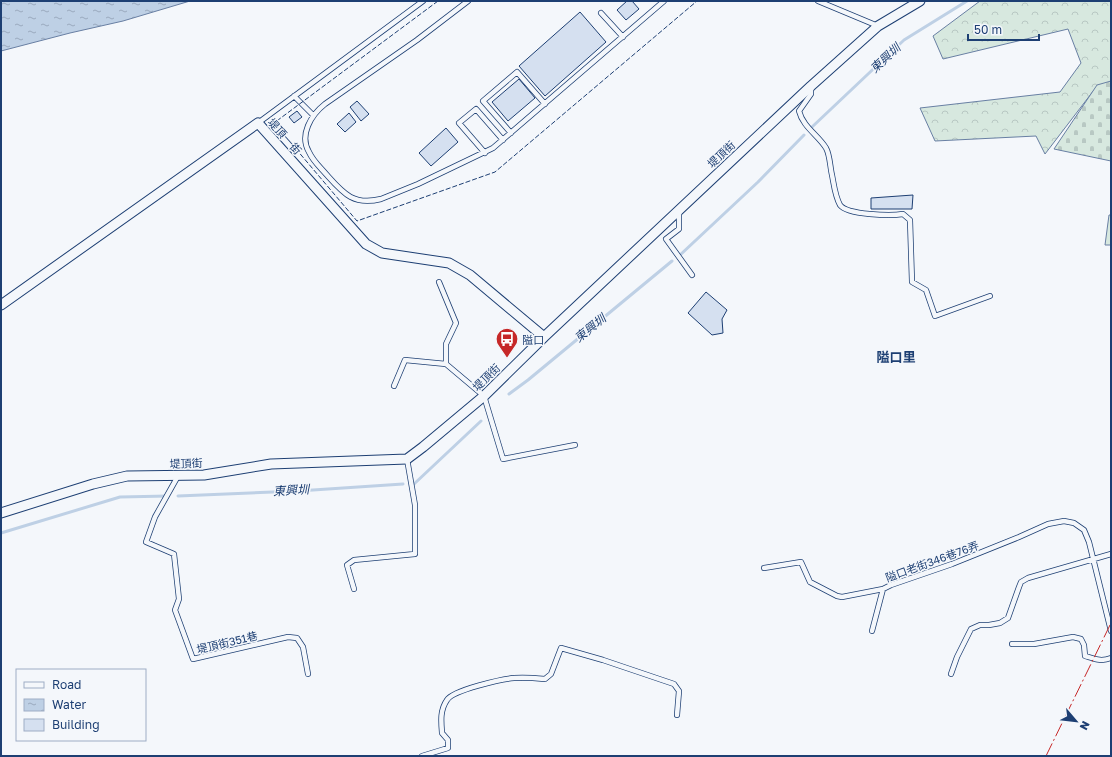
<svg xmlns="http://www.w3.org/2000/svg" width="1112" height="757" font-family="'Golos Text','Noto Sans TC',sans-serif">
<style>
.green{fill:#d7e8df;stroke:#687fa3}
.forest{fill:url(#forest-crowns);stroke:#687fa3}
.cemetery{fill:url(#cemetery-stones);stroke:#687fa3}
.water{fill:url(#water-ripples);stroke:#687fa3}
.lines{fill:none;stroke-linecap:round;stroke-linejoin:round}
.stream{stroke:#bed0e5;stroke-width:3}
.building{fill:#d5e0f0;stroke:#1d3f73}
.service-casing{stroke:#1d3f73;stroke-width:6}
.minor-casing{stroke:#1d3f73;stroke-width:11}
.service{stroke:#f4f7fb;stroke-width:4.5}
.minor{stroke:#f4f7fb;stroke-width:9}
.fence{stroke:#1d3f73;stroke-width:1;stroke-dasharray:5 2;stroke-linecap:butt}
.power{stroke:#c62828;stroke-width:1;stroke-dasharray:14 3 2 3;stroke-linecap:butt}
.labels{text-anchor:middle;dominant-baseline:central;stroke-width:3;stroke-linejoin:round;paint-order:stroke}
.street-label{font-size:11px;fill:#1d3f73;stroke:#f4f7fb}
.poi-label{font-size:11px;fill:#1d3f73;stroke:#f4f7fb;text-anchor:start}
.water-label{font-size:12px;font-style:italic;fill:#1d3f73;stroke:#f4f7fb}
.quarter-label{font-size:13px;font-weight:bold;fill:#1d3f73;stroke:#f4f7fb}
</style>
<defs>
<pattern id="forest-crowns" width="20" height="18" patternUnits="userSpaceOnUse"><rect width="20" height="18" fill="#d7e8df"/><path d="M2 6a3 3 0 1 1 6 0M12 15a3 3 0 1 1 6 0" fill="none" stroke="#b8c8c3"/></pattern>
<pattern id="cemetery-stones" width="16" height="16" patternUnits="userSpaceOnUse"><rect width="16" height="16" fill="#d7e8df"/><path d="M2 7V4a2 2 0 0 1 4 0v3zM10 15v-3a2 2 0 0 1 4 0v3z" fill="#b8c8c3"/></pattern>
<pattern id="water-ripples" width="26" height="14" patternUnits="userSpaceOnUse"><rect width="26" height="14" fill="#bed0e5"/><path d="M2 4q2-2 4 0t4 0M15 11q2-2 4 0t4 0" fill="none" stroke="#9aaabe"/></pattern>
</defs>
<rect width="100%" height="100%" fill="#f4f7fb"/>
<!-- green -->
<path class="green" d="M 1109,215 L 1111,215 L 1111,245 L 1105,245 Z"/>
<!-- forest -->
<path class="forest" d="M 980,1 L 1111,1 L 1111,85 L 1094,90 L 1045,154 L 1036,136 L 935,141 L 920,108 L 1060,92 L 1081,63 L 1068,29 L 943,59 L 933,36 Z"/>
<!-- cemetery -->
<path class="cemetery" d="M 1111,81 L 1111,161 L 1054,149 L 1097,85 Z"/>
<!-- water -->
<path class="water" d="M 1,1 L 190,1 L 123,21 L 70,33 L 1,51 Z"/>
<g class="lines">
<!-- stream -->
<path class="stream" d="M 812,127 L 904,40 L 967,1
M 680,255 L 758,182 L 804,135
M 509,394 L 528,380 L 672,261
M 414,484 L 481,421
M 178,496 L 298,491 L 403,484
M 1,533 L 120,497 L 168,496"/>
</g>
<!-- building -->
<path class="building" d="M 627,1 L 632,1 L 639,9 L 626,20 L 617,10 Z
M 580,12 L 606,42 L 545,96 L 519,66 Z
M 519,79 L 535,98 L 508,121 L 492,102 Z
M 357,101 L 369,114 L 361,121 L 350,107 Z
M 297,111 L 302,117 L 294,123 L 289,117 Z
M 349,113 L 356,122 L 345,132 L 337,124 Z
M 446,128 L 458,142 L 431,166 L 419,153 Z
M 913,195 L 912,209 L 871,209 L 871,198 Z
M 706,292 L 727,310 L 722,319 L 723,333 L 712,335 L 688,313 Z"/>
<g class="lines">
<!-- service casing -->
<g class="service-casing">
<path id="service" d="M 468,1 L 417,40 L 325,104 C 311,115 299,135 309,152 C 313,161 320,167 326,174 C 343,193 353,206 381,199 L 418,184 L 493,148 L 664,1
M 818,1 L 878,26
M 601,13 L 623,37
M 811,86 L 811,94 L 799,111 C 803,127 818,135 826,148 C 830,155 830,167 832,175 C 834,185 835,196 840,205 C 847,215 891,216 903,214 L 910,220 L 912,282 L 926,290 L 935,316 L 990,296
M 294,96 L 313,115
M 258,123 L 423,1
M 511,133 L 483,101 L 517,72 L 545,104
M 485,153 L 459,123 L 476,109 L 503,140
M 679,211 L 679,229 L 666,239 L 692,275
M 439,282 L 456,323 L 446,344 L 446,364 L 484,396 L 503,459 L 575,445
M 394,386 L 405,360 L 446,364
M 178,476 L 155,517 L 146,542 L 174,554 L 179,599 L 175,610 L 193,659 L 288,637 L 297,638 L 303,647 L 308,674
M 764,568 L 801,562 L 810,582 L 837,596 L 842,597 L 883,589 L 891,585 L 952,564 L 1019,537 L 1048,524 L 1064,521 L 1074,523 L 1084,530 L 1089,542 L 1111,631
M 354,589 L 347,565 L 354,560 L 415,554 L 415,505 L 407,459
M 872,631 L 883,589
M 1012,644 L 1034,644 L 1073,637 L 1081,639 L 1084,645 L 1085,656 C 1095,659 1101,662 1111,658
M 951,674 L 957,657 L 971,629 L 980,625 L 989,625 L 1000,623 L 1008,618 L 1019,587 L 1021,582 L 1028,578 L 1111,554
M 422,756 L 448,748 L 448,740 L 442,733 C 441,721 440,710 447,700 C 453,690 502,679 514,678 C 525,677 535,678 545,679 L 551,674 L 561,648 L 603,660 L 674,684 L 679,691 L 677,715"/>
</g>
<!-- minor casing -->
<g class="minor-casing">
<path id="minor" d="M 1,305 L 258,123 L 366,244 L 382,253 L 449,263 L 470,275 L 544,337
M 1,513 L 93,484 L 127,476 L 204,475 L 271,464 L 407,459 L 423,447 L 484,396 L 544,337 L 811,86 L 878,26 L 920,1"/>
</g>
<!-- service -->
<use href="#service" class="service"/>
<!-- minor -->
<use href="#minor" class="minor"/>
<!-- fence -->
<path class="fence" d="M 438,1 L 274,123 L 357,221 L 495,172 L 697,1"/>
<!-- power -->
<path class="power" d="M 1046,756 L 1111,623"/>
</g>
<!-- icons -->
<defs>
<g id="bus-pin" transform="scale(1.15)"><path d="M0 17L-7.5 6A9.5 9.5 0 1 1 7.5 6Z" fill="#c62828" stroke="#f4f7fb"/><path d="M-5-6H5V4H4V6H2V4H-2V6H-4V4H-5ZM-3.5-4V0h7V-4ZM-3.5 1.2v1.5H-2V1.2ZM2 1.2v1.5H3.5V1.2Z" fill="#fff"/></g>
</defs>
<g fill-rule="evenodd">
<use href="#bus-pin" x="507" y="339"/>
</g>
<g class="labels">
<!-- street labels -->
<g class="street-label">
<text transform="translate(285 136) rotate(48)">堤頂一街</text>
<text transform="translate(721 154) rotate(-43)">堤頂街</text>
<text transform="translate(486 377) rotate(-44)">堤頂街</text>
<text transform="translate(186 463) rotate(-2)">堤頂街</text>
<text transform="translate(932 561) rotate(-20)">隘口老街346巷76弄</text>
<text transform="translate(227 642) rotate(-13)">堤頂街351巷</text>
</g>
<!-- poi labels -->
<g class="poi-label">
<text x="522" y="339">隘口</text>
</g>
<!-- water labels -->
<g class="water-label">
<text transform="translate(885 58) rotate(-43)">東興圳</text>
<text transform="translate(590 328) rotate(-39)">東興圳</text>
<text transform="translate(291 490) rotate(-3)">東興圳</text>
</g>
<!-- quarter labels -->
<g class="quarter-label">
<text x="896" y="357">隘口里</text>
</g>
</g>
<!-- border -->
<rect width="1112" height="757" fill="none" stroke="#1d3f73" stroke-width="4"/>
<!-- legend -->
<rect x="16" y="669" width="130" height="72" fill="#f4f7fb" stroke="#9eadc5"/>
<rect x="24" y="682" width="20" height="6" fill="#f4f7fb" stroke="#9eadc5"/>
<text x="52" y="689" font-size="12" fill="#1d3f73">Road</text>
<rect x="24" y="699" width="20" height="12" fill="url(#water-ripples)" stroke="#9eadc5"/>
<text x="52" y="709" font-size="12" fill="#1d3f73">Water</text>
<rect x="24" y="719" width="20" height="12" fill="#d5e0f0" stroke="#9eadc5"/>
<text x="52" y="729" font-size="12" fill="#1d3f73">Building</text>
<!-- north arrow -->
<g transform="translate(1076 721) rotate(118)" stroke="#f4f7fb" stroke-width="3" paint-order="stroke">
<path d="M0-3L7 15L0 10L-7 15Z" fill="#1d3f73"/>
<text y="-6" font-size="11" font-weight="bold" text-anchor="middle" fill="#1d3f73">N</text>
</g>
<!-- scale -->
<path d="M968 34v6h71v-6" fill="none" stroke="#1d3f73" stroke-width="2"/>
<text x="974" y="34" font-size="12" fill="#1d3f73" stroke="#f4f7fb" stroke-width="3" paint-order="stroke">50 m</text>
</svg>
